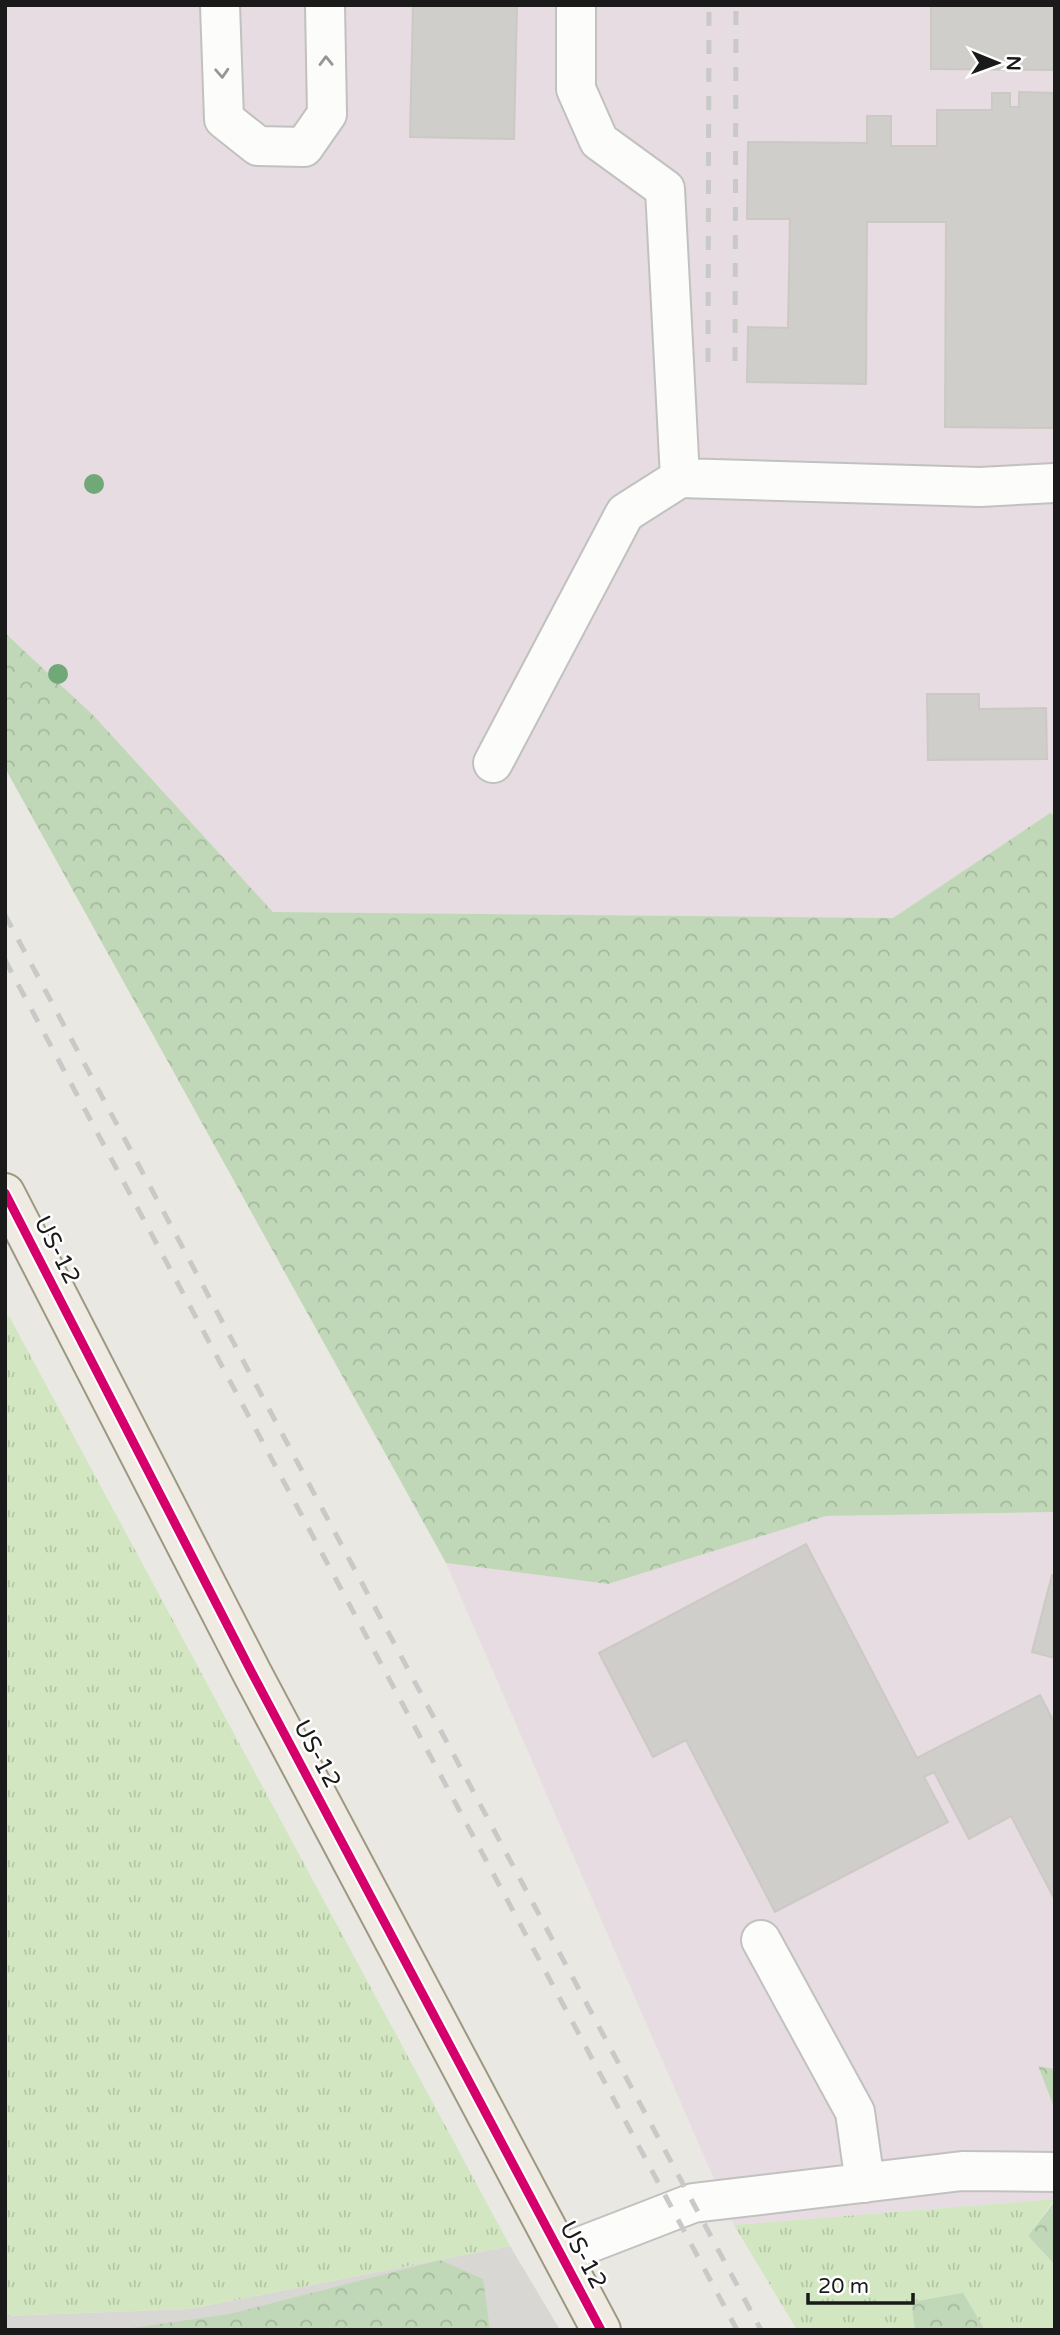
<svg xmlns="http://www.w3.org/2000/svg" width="1060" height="2335" font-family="'Varela Round',sans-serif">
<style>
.residential{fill:#d8d7d4}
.industrial{fill:#e7dce1}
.grass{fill:url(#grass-tufts)}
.forest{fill:url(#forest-crowns)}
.building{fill:#cfceca;stroke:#ccc9c4;stroke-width:2}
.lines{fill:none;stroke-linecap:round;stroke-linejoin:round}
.minor-casing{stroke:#c1c1bf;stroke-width:42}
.major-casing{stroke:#9e9781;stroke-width:42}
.minor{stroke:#fcfcfb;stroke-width:38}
.major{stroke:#efebe2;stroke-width:38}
.rail{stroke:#c9c9c8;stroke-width:5;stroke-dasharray:14 14;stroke-linecap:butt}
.cycleway-casing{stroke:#fff;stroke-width:13}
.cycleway{stroke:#d6006c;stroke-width:9}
.tree{fill:#70a877}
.oneway{stroke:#969696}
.labels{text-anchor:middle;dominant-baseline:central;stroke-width:5;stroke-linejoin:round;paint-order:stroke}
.street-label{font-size:24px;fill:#1a1a1a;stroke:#fff}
</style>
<defs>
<pattern id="grass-tufts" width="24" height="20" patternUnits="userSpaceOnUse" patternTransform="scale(1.75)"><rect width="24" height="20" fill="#d2e7c1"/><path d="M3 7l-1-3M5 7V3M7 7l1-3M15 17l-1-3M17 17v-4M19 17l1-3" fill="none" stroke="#b4c6a5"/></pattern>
<pattern id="forest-crowns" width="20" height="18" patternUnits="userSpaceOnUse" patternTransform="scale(1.75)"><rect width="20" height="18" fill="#c1d8b8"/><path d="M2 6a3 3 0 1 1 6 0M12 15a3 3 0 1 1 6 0" fill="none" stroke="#a5b99e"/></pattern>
</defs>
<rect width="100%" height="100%" fill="#e9e8e3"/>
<!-- residential -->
<path class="residential" d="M 510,2246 L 560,2330 L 5,2330 L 5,2316 L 189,2309 Z"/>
<!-- industrial -->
<path class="industrial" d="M 5,5 L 1055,5 L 1055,815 L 1050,813 L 893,918 L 273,912 L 94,716 L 5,633 Z
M 1055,1512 L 1055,2069 L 1038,2067 L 1055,2110 L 1055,2199 L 734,2225 L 446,1563 L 608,1584 L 826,1516 Z"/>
<!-- grass -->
<path class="grass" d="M 9,1316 L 510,2246 L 189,2309 L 5,2316 L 5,1317 Z
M 1055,2199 L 1028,2236 L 1055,2265 L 1055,2330 L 985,2330 L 963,2294 L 911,2302 L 915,2330 L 797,2330 L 734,2225 Z"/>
<!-- forest -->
<path class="forest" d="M 5,633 L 94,716 L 273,912 L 893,918 L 1050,813 L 1055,815 L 1055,1512 L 826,1516 L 608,1584 L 446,1563 L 5,768 Z
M 1038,2066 L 1055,2069 L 1055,2110 Z
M 1055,2201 L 1055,2265 L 1028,2236 Z
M 440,2260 L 483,2279 L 490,2330 L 117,2330 L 230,2314 Z
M 963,2293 L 985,2330 L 915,2330 L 911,2302 Z"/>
<!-- building -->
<path class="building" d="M 413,5 L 517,5 L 514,139 L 410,137 Z
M 931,5 L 1055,5 L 1055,70 L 931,69 Z
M 1019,92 L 1055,93 L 1055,428 L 945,427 L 946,222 L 867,222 L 866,384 L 747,382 L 748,327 L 788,328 L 790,219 L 747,219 L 748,142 L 867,143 L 867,116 L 891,116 L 891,146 L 937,146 L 937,110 L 992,110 L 992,93 L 1010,93 L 1010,107 L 1019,107 Z
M 927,694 L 979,694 L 979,709 L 1046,708 L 1047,759 L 928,760 Z
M 806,1544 L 917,1758 L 1040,1695 L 1055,1724 L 1055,1900 L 1011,1816 L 969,1839 L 934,1772 L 924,1777 L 948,1822 L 775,1912 L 686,1740 L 653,1757 L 599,1653 Z
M 1052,1575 L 1055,1576 L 1055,1658 L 1032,1652 Z"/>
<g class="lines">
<!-- minor casing -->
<g class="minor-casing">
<path id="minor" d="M 220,5 L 224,119 L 258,146 L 304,147 L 327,114 L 325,5
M 576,5 L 576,89 L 599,141 L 665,189 L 680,478 L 980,487 L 1055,483
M 493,763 L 625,513 L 680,478
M 761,1940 L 855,2112 L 865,2183
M 561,2254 L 693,2203 L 962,2171 L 1055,2172"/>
</g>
<!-- major casing -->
<g class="major-casing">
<path id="major" d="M 5,1193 L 252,1673 L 601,2330"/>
</g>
<!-- minor -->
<use href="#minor" class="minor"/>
<!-- major -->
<use href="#major" class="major"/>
<!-- rail -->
<path class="rail" d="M 735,361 L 736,5
M 708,362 L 709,5
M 5,915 L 761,2330
M 5,960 L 737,2330"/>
<!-- cycleway casing -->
<g class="cycleway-casing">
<path id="cycleway" d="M 5,1193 L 252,1673 L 601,2330"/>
</g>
<!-- cycleway -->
<use href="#cycleway" class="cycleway"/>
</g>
<!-- trees -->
<g class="tree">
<circle cx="94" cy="484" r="10"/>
<circle cx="58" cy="674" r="10"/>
</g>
<!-- one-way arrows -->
<defs><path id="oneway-chevron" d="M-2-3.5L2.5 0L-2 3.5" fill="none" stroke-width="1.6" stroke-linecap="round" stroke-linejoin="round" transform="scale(1.75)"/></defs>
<g class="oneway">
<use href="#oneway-chevron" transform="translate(326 61) rotate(-91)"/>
<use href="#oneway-chevron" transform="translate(222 73) rotate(87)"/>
</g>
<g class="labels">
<!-- street labels -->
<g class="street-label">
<text transform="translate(57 1250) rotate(63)">US-12</text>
<text transform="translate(317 1754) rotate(62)">US-12</text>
<text transform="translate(583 2255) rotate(62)">US-12</text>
</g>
</g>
<!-- border -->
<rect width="1060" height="2335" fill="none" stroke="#1a1a1a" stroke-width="14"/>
<!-- north arrow -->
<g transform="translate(997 63) rotate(91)" stroke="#ffffff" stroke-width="5" paint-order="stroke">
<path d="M0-5L12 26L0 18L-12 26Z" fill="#1a1a1a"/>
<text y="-10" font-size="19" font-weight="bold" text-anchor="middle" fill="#1a1a1a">N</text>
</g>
<!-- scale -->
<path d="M808 2293v10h105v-10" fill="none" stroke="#1a1a1a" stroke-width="3.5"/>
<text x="818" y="2293" font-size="21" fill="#1a1a1a" stroke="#ffffff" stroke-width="5" paint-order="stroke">20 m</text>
</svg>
